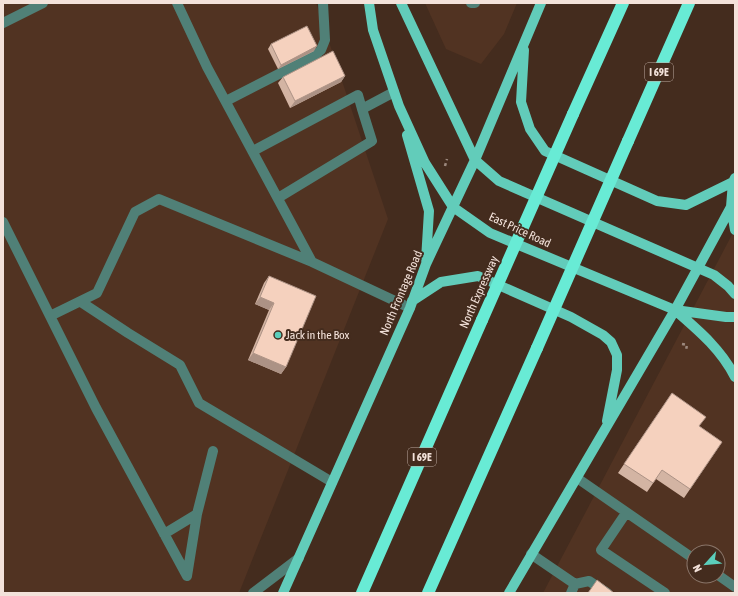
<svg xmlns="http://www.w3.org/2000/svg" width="738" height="596" font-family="'Asap Condensed',sans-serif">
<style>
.built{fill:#513322;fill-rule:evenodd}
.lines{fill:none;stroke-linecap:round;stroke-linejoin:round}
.path{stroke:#9c887d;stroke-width:2.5;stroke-dasharray:3 3;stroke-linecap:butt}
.minor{stroke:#508077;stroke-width:10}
.major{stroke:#62ccba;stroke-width:10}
.highway{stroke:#68ebd5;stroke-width:12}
.highway-bridge{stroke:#68ebd5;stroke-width:12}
.wall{fill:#d3b4a3}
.shaded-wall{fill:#ac9285}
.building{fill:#f5d1be;stroke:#ac9285}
.poi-dot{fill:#5bcebb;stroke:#442c1e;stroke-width:1.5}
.labels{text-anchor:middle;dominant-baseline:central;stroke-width:4;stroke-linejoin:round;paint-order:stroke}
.shield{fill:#442c1e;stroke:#beaba2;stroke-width:1}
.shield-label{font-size:11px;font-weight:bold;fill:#f3e2da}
.street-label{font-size:12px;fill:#f3e2da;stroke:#442c1e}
.poi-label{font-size:12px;fill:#f3e2da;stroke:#442c1e;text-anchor:start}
</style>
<rect width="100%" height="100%" fill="#442c1e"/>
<!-- built -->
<path class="built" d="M 3,3 L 316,3 L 388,219 L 239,593 L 3,593 Z
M 425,3 L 517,3 L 504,34 L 481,64 L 446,49 Z
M 735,229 L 735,593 L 543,593 ZM 694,552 L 718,552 L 718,576 L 694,576 Z"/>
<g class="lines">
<!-- path -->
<path class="path" d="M 445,166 L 447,159
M 682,344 L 687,345 L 686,350"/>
<!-- minor -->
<path class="minor" d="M 177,3 L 207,67 L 312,262 L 410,308
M 471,3 L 475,3
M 3,23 L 43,3
M 226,101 L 314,56 L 321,50 L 325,40 L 323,3
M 253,151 L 358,95 L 362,109
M 278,198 L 372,141 L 362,109 L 394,92
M 3,222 L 96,408 L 187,576
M 81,302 L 128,333 L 180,365 L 199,403 L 332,482
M 50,316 L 97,293 L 135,212 L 159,199 L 312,262
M 577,478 L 694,559
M 626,513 L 601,550 L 665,593
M 164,534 L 197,514 L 213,451
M 531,554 L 575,584 L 589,581 L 607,593
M 718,575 L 735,587
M 187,576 L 197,514
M 253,593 L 299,558
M 571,593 L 575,584"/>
<!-- major -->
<path class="major" d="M 369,3 L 373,30 L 399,106 L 425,163 L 453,207 L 490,233 L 675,310 L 726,317 L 735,317
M 401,3 L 475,160 L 499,181 L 714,275 L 728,286 L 735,294
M 524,50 L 521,102 L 530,129 L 545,151 L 657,201 L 686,205 L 733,182
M 407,135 L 429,211 L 426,260
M 731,207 L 735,230
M 412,301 L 441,282 L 478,276 L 571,317 L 603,335 L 611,342 L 617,355 L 617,370 L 607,421
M 675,310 C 698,330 721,349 735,377
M 283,593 L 410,308 L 426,264 L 475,160 L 541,3
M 509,593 L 675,310 L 731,207 L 733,182 L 735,178"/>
<!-- highway -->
<path class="highway" d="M 573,114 L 623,3
M 628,141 L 689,3
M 362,593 L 482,320
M 428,593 L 537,348"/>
<!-- highway-bridge -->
<path class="highway-bridge" d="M 482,320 L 573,114
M 537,348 L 628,141"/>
</g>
<!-- wall -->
<path class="wall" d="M 271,44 L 314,51 L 278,69 L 268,49 Z
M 345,76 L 341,82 L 290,108 L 278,83 L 283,77 Z
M 269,276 L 286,367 L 281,374 L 248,360 L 269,310 L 255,304 L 264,283 Z
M 672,393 L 699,426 L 722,442 L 684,498 L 656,479 L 647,492 L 618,473 Z"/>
<!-- shaded-wall -->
<path class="shaded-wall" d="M 317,46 L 314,51 L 278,69 L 281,65 Z
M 345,76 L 341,82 L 290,108 L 295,101 Z
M 260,297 L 274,303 L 269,310 L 255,304 Z
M 253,353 L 286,367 L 281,374 L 248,360 Z"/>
<!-- building -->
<path class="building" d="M 307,26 L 317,46 L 281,65 L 271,44 Z
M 333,51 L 345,76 L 295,101 L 283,77 Z
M 269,276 L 316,296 L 286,367 L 253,353 L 274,303 L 260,297 Z
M 672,393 L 706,417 L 699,426 L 722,442 L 690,489 L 662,470 L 653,483 L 624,464 Z
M 597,580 L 614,593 L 588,593 Z"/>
<!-- markers -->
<circle class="poi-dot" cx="278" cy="335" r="4"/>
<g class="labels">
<!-- shield labels -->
<g class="shield">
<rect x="645" y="63" width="28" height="18" rx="3"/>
<rect x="408" y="448" width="28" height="18" rx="3"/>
</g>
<g class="shield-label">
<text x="659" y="72">I 69E</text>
<text x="422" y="457">I 69E</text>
</g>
<!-- street labels -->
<g class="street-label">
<text transform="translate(520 230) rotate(25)">East Price Road</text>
<text transform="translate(479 292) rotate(-66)">North Expressway</text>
<text transform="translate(401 293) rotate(-67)">North Frontage Road</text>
</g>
<!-- poi labels -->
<g class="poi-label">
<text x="286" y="335">Jack in the Box</text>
</g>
</g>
<!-- border -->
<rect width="738" height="596" fill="none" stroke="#f3e2da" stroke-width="8"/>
<!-- north arrow -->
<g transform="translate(706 564) rotate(243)"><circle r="19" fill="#442c1e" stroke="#8a7569"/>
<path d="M0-3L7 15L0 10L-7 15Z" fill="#5bcebb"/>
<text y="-6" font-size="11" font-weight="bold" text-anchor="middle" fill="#f3e2da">N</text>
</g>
</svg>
